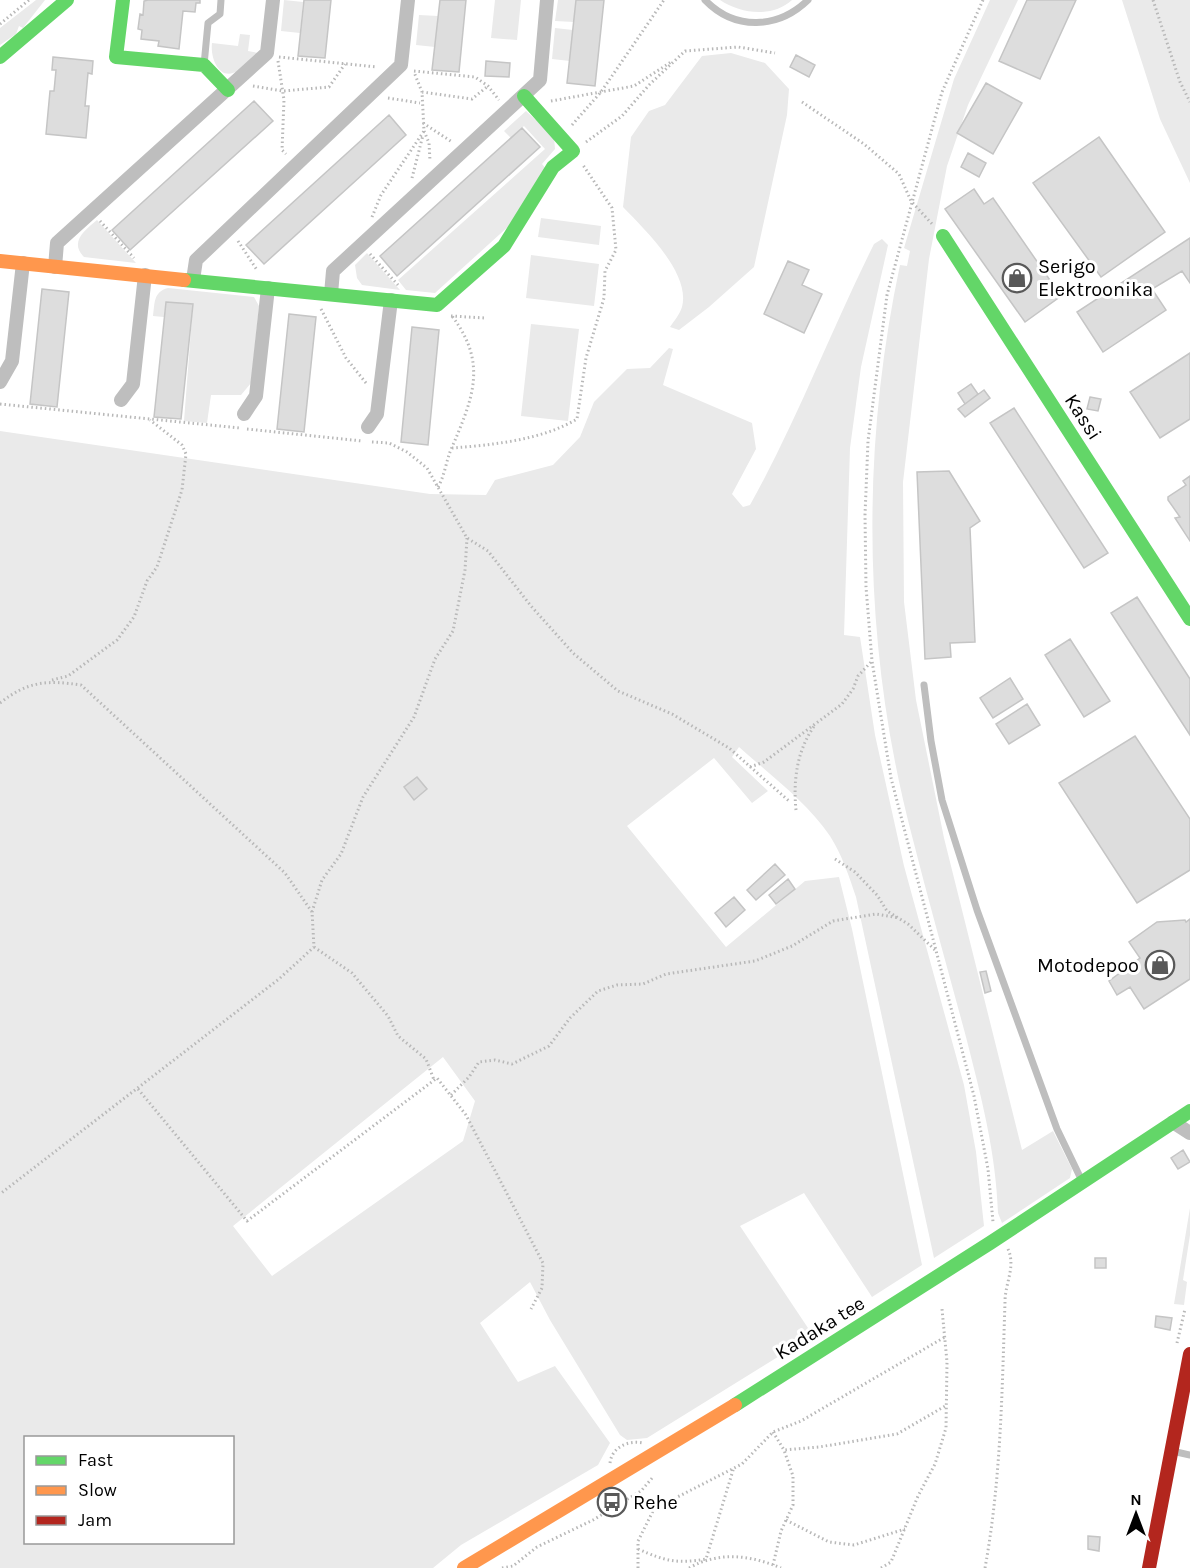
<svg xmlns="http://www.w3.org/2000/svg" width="1190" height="1568" font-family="Karla,sans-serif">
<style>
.green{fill:#eaeaea;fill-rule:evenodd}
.building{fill:#ddd;stroke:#c5c5c5;stroke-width:1.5}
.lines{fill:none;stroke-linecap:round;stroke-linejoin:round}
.path{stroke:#b8b8b8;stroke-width:3;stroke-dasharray:1.5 3;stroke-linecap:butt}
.lane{stroke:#bebebe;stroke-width:7}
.street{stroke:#bebebe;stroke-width:14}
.fast{stroke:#63d668;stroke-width:14}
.slow{stroke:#ff974d;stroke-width:14}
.jam{stroke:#b3261e;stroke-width:14}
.labels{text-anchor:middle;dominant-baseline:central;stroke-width:6;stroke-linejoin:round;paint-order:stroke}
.poi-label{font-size:20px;fill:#000;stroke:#fff;text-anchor:start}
.street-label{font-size:20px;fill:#000;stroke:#fff}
</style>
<rect width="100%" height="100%" fill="#fff"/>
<!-- green -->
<path class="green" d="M 36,0 L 45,0 L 23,28 L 19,26 L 16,34 L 0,45 L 0,28 Z
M 284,0 L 303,2 L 300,33 L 281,31 Z
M 495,0 L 521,0 L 517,40 L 491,38 Z
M 558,0 L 576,0 L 574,22 L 555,21 Z
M 720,0 L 792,0 C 772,18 741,14 720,0 Z
M 990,0 L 1018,0 L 968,105 L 947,166 L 929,259 L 903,482 L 904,602 L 916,700 L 944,838 L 1022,1150 L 1053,1131 L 1072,1169 L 1070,1178 L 1002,1223 L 998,1213 C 996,1152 981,1096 966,1037 C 948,970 929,903 912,836 C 863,650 860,453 900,265 L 907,266 L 910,251 L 904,248 L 954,79 Z
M 1122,0 L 1190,0 L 1190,183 L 1160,119 Z
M 419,15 L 438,16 L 435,47 L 416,45 Z
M 555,28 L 573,30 L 570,61 L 552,59 Z
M 240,34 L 250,35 L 248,51 L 258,53 C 252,59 246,66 239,70 C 220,83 210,59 212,43 L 238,46 Z
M 731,53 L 765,63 L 789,89 L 787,115 L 754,267 L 709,307 L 679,330 L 670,327 C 674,321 680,314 682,307 C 691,273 644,229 623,207 L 631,137 L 649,111 L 665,105 L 702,56 Z
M 526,111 L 554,137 L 555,149 L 542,164 L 547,170 L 511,224 L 435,293 L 406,290 L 398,280 L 545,149 L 524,126 L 511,138 L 504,131 Z
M 541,218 L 601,226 L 599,245 L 538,237 Z
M 97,220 L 136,263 L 84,257 C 69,242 85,230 97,220 Z
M 882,239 L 888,245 L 861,367 L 850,448 L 844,635 L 860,637 L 875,735 L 904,866 L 964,1085 L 976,1152 L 984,1226 L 934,1258 L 856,897 C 849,876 842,855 830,836 C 806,801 770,775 739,747 L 732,757 L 768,791 L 752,803 L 714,758 L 627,826 L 726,947 L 805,881 L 839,877 L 852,929 L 922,1265 L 872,1297 L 804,1193 L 740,1226 L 812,1334 L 810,1337 L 647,1438 L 627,1440 L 620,1435 L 550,1320 L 530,1282 L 480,1323 L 518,1382 L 555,1366 L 610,1443 L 598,1465 L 461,1545 L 433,1568 L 0,1568 L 0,431 L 430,494 L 486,495 L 495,480 L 553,465 L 580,437 L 594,402 L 627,369 L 650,368 L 669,348 L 673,349 L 663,385 L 752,423 L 756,449 L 732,494 L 743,507 L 750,505 C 797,421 831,330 874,244 ZM 443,1057 L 475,1101 L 463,1141 L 272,1276 L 233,1226 ZM 26,1438 L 232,1438 L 232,1542 L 26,1542 Z
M 367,253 L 400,290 L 362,285 L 357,278 L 355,265 Z
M 531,255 L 599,264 L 594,306 L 526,298 Z
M 168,288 L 254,297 L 259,306 L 251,383 L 241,395 L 211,395 L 207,423 L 184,421 L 193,304 L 166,302 L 164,317 L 153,316 C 155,303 153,292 168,288 Z
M 531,324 L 579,329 L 568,421 L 521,416 Z
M 1190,1208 L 1190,1235 L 1183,1280 L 1187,1282 L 1184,1305 L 1174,1304 Z"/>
<!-- building -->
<path class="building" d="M 148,0 L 200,0 L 200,3 L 196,3 L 195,12 L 183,11 L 179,49 L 158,46 L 159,41 L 141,39 L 142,30 L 138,29 L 140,14 L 143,15 L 144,1 Z
M 304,0 L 331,0 L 325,58 L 298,56 Z
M 440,0 L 466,0 L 459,72 L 432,70 Z
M 576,0 L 604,0 L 595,86 L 567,83 Z
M 1027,0 L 1076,0 L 1040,79 L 999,61 Z
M 796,55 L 815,65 L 809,77 L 790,67 Z
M 53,57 L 93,61 L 92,74 L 88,73 L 85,106 L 89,106 L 86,138 L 46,134 L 50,91 L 54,91 L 56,70 L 52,70 Z
M 486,61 L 510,63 L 509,77 L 485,76 Z
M 986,83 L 1022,103 L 993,154 L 957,133 Z
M 254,101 L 273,121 L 130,250 L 112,230 Z
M 389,115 L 406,135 L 264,264 L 246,245 Z
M 522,128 L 540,147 L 397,276 L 380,256 Z
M 1099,137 L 1165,232 L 1101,277 L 1033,183 Z
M 968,153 L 986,163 L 979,177 L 961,167 Z
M 974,189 L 984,204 L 993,198 L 1061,296 L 1025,322 L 945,209 Z
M 1190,238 L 1190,283 L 1182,271 L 1152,289 L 1166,310 L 1103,352 L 1077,312 Z
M 788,261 L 809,270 L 802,285 L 822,294 L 804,333 L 764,314 Z
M 42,289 L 69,292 L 57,407 L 30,404 Z
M 166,302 L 193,304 L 181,419 L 154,417 Z
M 289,314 L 316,317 L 304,432 L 277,429 Z
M 412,327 L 439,330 L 428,445 L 401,442 Z
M 1190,353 L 1190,419 L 1160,438 L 1130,392 Z
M 971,384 L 978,394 L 965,404 L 958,393 Z
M 984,390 L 990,398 L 965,417 L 958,409 Z
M 1090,397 L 1101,399 L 1098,411 L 1087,409 Z
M 1014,408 L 1108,553 L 1084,568 L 990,423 Z
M 949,471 L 980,521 L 970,528 L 975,642 L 950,643 L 951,657 L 925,659 L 917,472 Z
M 1190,476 L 1190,541 L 1175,518 L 1180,517 L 1168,500 L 1168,497 L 1186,485 L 1183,481 Z
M 1137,597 L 1190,679 L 1190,735 L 1111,613 Z
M 1070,639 L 1110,701 L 1084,717 L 1045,655 Z
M 1010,678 L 1023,699 L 993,718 L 980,698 Z
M 1027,704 L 1040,725 L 1009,744 L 996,724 Z
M 1135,736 L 1190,819 L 1190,870 L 1137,903 L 1059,783 Z
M 417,777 L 427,789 L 414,800 L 404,787 Z
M 775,864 L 785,875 L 756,900 L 747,890 Z
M 788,879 L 795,889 L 776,904 L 769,895 Z
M 734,897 L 745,910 L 726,927 L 715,913 Z
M 1190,919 L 1190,979 L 1144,1009 L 1130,987 L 1117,995 L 1109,981 L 1140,958 L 1129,942 L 1157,922 L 1185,920 L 1186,922 Z
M 986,971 L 991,991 L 985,993 L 980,972 Z
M 1183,1150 L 1190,1162 L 1178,1169 L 1171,1158 Z
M 1095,1258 L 1106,1258 L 1106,1268 L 1095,1268 Z
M 1156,1316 L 1172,1318 L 1170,1330 L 1155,1327 Z
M 1088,1536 L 1100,1537 L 1099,1551 L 1088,1549 Z"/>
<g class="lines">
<!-- path -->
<path class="path" d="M 983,0 L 942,92 L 887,295 L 868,441 L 865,515 L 866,587 L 872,661 L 891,778 L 974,1096 L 988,1169 L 993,1222
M 1153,0 L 1180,82 L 1190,102
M 0,24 L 29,0
M 279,57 L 377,67
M 278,61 L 284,100 L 282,150 L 286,154
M 414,71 L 475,77 L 488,86 L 499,100
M 253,86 L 283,91 L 329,87 L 345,64
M 422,92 L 472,99 L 488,86
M 388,98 L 420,103
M 551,101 L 634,86 L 671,62
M 802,102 L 864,144 L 899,174 L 911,201 L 933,225
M 423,123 L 452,142
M 572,125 L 601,92 L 664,0
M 424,131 L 429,143 L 430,161
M 586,142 L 622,116 L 649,85 L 685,51 L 738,47 L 775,53
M 412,178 L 423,135
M 372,217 L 381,195 L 424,131 L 422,92 L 414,72
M 100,221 L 134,258
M 238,241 L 257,270
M 370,254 L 398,285
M 321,309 L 346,358 L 366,383
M 451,316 L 485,318
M 0,404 L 240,428
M 247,429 L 362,441
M 372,442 L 389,443 L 407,452 L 427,468 L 467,538 L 488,551 L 531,606 L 573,653 L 618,691 L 672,714 L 729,748 L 789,801
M 452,448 C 492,445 542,440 577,419 L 586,358 L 604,298 L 605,271 L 616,250 L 612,208 L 583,165
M 438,487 C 444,477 446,463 450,452 C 472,400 489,365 452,316
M 52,680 L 68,676 L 117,640 L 134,617 L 147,581 L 157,567 L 182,490 L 186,454 L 182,445 L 150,420
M 0,703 C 28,681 47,680 81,685 L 285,873 L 312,912 L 314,947 L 279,979 L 0,1194
M 750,767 L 764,762 L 842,704 L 853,689 L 858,676 L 872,661
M 796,810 C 793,780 797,750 815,725
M 835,859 L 855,872 L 877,895 L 887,911 L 908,924 L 935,950
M 312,912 L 322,880 L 341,854 L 363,797 L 414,717 L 435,659 L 453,631 L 465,570 L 467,538
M 314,947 L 352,973 L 388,1016 L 398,1036 L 426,1059 L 434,1080
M 138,1089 L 247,1221 L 437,1078 L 466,1115 L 543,1263 L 542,1288 L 531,1309
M 451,1095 L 469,1077 L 479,1062 L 495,1060 L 512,1064 L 549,1046 L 570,1018 L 598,991 L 617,985 L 643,984 L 666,974 L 755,961 L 792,946 L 833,921 L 876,914 L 899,918
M 1177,1343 L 1185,1309
M 773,1432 L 784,1450 L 819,1447 L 897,1434 L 947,1405
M 610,1463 C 612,1447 628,1440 643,1443
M 786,1520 L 829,1542 L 854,1545 L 905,1529
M 638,1549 C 665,1561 677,1564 706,1559 L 734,1467
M 773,1565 L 781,1531 L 793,1505 L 793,1476 L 784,1450
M 502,1568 L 513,1566 L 537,1547 L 593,1520 L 641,1491 L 653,1477
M 638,1568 L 638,1541 L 654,1509 L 742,1464 L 773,1432 L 801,1421 L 945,1337
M 689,1568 C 719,1551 750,1555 781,1568
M 881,1568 L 891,1562 L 918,1496 L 935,1464 L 946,1428 L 947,1362 L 942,1309
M 985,1568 C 1001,1480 1002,1392 1005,1302 C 1005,1283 1016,1267 1008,1249"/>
<!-- lane -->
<path class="lane" d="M 705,0 C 735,31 778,29 808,0
M 204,65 L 208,23 L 220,14 L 221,0
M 924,685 L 931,741 L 942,800 L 977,910 L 1057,1129 L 1082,1181
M 1172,1451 L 1190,1455"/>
<!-- street -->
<path class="street" d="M 55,267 L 57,243 L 267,53 L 273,0
M 193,280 L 196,260 L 401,65 L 408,0
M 331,294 L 333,271 L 540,80 L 547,0
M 0,382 L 12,361 L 23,263
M 121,400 L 133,384 L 145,275
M 244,414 L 256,396 L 268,288
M 368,427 L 377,414 L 391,300
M 1173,1122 L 1190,1133"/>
<!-- fast -->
<path class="fast" d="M 123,0 L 116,57 L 204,65 L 228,90
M 0,57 L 67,0
M 943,236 L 1190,619
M 184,280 L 437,305 L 504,246 L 553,167 L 573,151 L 524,96
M 735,1405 L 990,1243 L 1190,1111"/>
<!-- slow -->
<path class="slow" d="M 0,261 L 184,280
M 464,1568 L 735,1405"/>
<!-- jam -->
<path class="jam" d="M 1149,1568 L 1190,1354"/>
</g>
<!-- icons -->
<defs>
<g id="shop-ring" transform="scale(1.5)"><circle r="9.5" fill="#fff" stroke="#595959" stroke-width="1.5"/><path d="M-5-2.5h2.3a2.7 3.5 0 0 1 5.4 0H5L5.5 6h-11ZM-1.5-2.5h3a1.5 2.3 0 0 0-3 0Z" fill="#595959"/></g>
<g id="bus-ring" transform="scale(1.5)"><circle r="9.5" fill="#fff" stroke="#595959" stroke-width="1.5"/><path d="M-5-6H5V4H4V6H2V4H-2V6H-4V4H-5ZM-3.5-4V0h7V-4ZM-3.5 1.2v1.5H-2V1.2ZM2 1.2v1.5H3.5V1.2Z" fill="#595959"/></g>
</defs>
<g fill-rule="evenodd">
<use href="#shop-ring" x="1017" y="278"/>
<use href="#shop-ring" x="1160" y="965"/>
<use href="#bus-ring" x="612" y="1502"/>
</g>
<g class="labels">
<!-- poi labels -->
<g class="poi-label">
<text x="1038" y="266">Serigo<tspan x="1038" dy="23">Elektroonika</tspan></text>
<text x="1139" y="965" text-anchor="end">Motodepoo</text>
<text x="633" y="1502">Rehe</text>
</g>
<!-- street labels -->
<g class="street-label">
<text transform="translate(1083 417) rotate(57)">Kassi</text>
<text transform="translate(820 1328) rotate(-32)">Kadaka tee</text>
</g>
</g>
<!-- legend -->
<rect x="24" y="1436" width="210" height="108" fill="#ffffff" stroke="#999999" stroke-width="1.5"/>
<rect x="36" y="1456" width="30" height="9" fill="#63d668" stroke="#999999" stroke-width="1.5"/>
<text x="78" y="1466" font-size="18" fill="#000000">Fast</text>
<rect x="36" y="1486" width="30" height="9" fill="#ff974d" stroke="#999999" stroke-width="1.5"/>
<text x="78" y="1496" font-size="18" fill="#000000">Slow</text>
<rect x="36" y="1516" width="30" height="9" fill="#b3261e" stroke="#999999" stroke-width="1.5"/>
<text x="78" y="1526" font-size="18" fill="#000000">Jam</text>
<!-- north arrow -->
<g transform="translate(1136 1514)" stroke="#ffffff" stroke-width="4.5" paint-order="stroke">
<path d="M0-4.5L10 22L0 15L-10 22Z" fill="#000000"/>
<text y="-9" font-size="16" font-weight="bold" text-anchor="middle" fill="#000000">N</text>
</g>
</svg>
